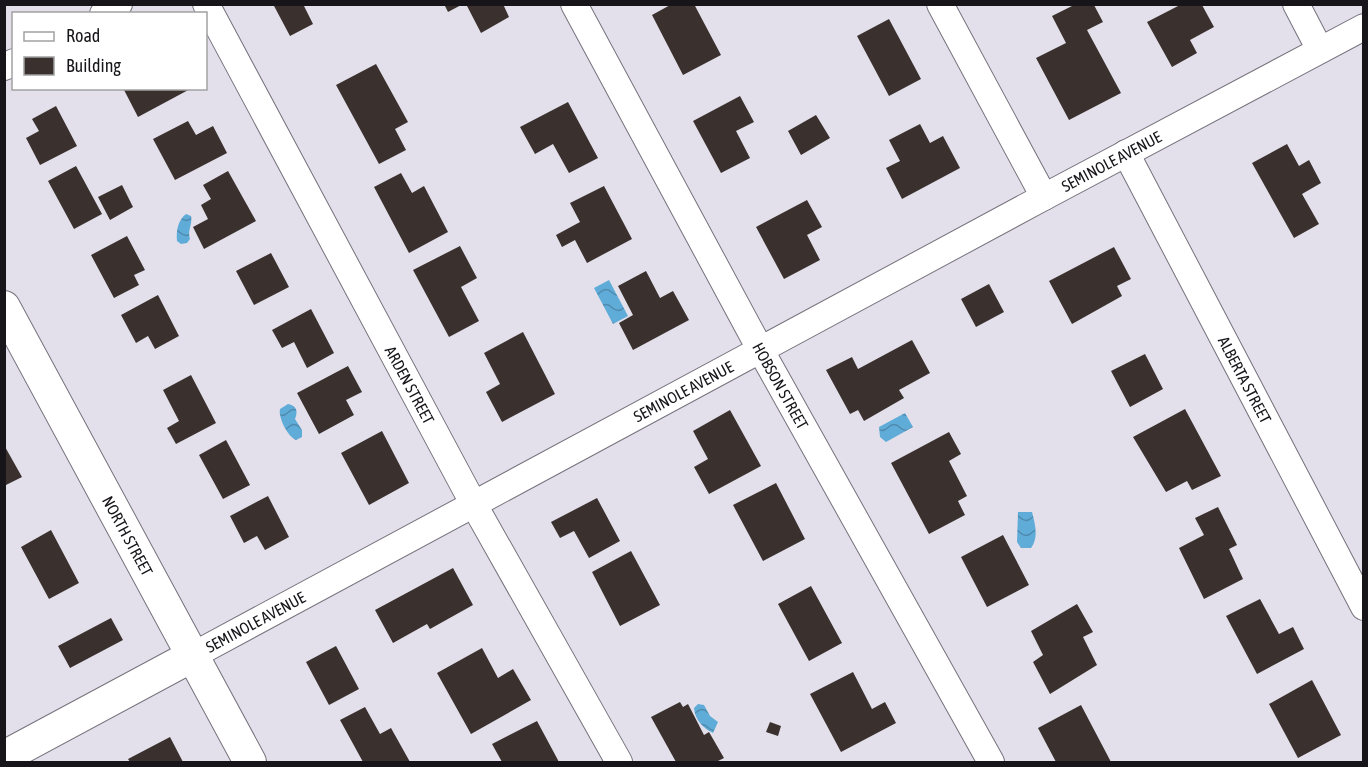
<svg xmlns="http://www.w3.org/2000/svg" width="1368" height="767" font-family="'Asap Condensed',sans-serif">
<style>
.water{fill:url(#water-waves)}
.building{fill:#3a312e}
.lines{fill:none;stroke-linecap:round;stroke-linejoin:round}
.minor-casing{stroke:#75727c;stroke-width:28}
.tertiary-casing{stroke:#75727c;stroke-width:34}
.minor{stroke:#fff;stroke-width:26}
.tertiary{stroke:#fff;stroke-width:32}
.labels{text-anchor:middle;dominant-baseline:central;stroke-width:6;stroke-linejoin:round;paint-order:stroke}
.street-label{font-size:16px;fill:#171519;stroke:#fff}
</style>
<defs>
<pattern id="water-waves" width="16" height="10" patternUnits="userSpaceOnUse" patternTransform="scale(1.5)"><rect width="16" height="10" fill="#60acd8"/><path d="M0 5q4-4 8 0t8 0" fill="none" stroke="#4e8bae"/></pattern>
</defs>
<rect width="100%" height="100%" fill="#e3e0eb"/>
<!-- water -->
<path class="water" d="M 186,214 L 191,216 C 193,224 187,230 190,239 L 187,243 L 181,244 L 177,241 C 176,231 178,220 186,214 Z
M 609,280 L 628,316 L 613,324 L 594,288 Z
M 288,404 C 297,406 298,411 295,419 L 302,430 L 302,437 L 296,440 C 288,437 278,418 280,409 Z
M 905,413 L 913,427 L 886,442 L 880,437 L 879,427 Z
M 1018,512 L 1032,512 C 1035,524 1039,537 1031,548 L 1021,548 L 1017,542 Z
M 698,704 L 704,705 L 710,716 L 718,722 L 713,733 C 703,728 695,720 694,708 Z"/>
<!-- building -->
<path class="building" d="M 273,4 L 303,4 L 313,24 L 290,36 Z
M 444,4 L 463,4 L 448,12 Z
M 466,4 L 503,4 L 509,17 L 481,33 Z
M 672,4 L 694,4 L 721,55 L 683,75 L 652,15 Z
M 1074,5 L 1094,5 L 1103,22 L 1087,30 L 1121,93 L 1069,120 L 1036,58 L 1066,43 L 1052,16 Z
M 1180,5 L 1202,5 L 1214,27 L 1190,40 L 1197,53 L 1172,67 L 1147,22 Z
M 889,19 L 921,79 L 889,96 L 857,36 Z
M 376,64 L 408,122 L 395,129 L 406,150 L 379,164 L 336,85 Z
M 123,88 L 192,88 L 138,117 Z
M 740,96 L 754,122 L 736,131 L 750,158 L 721,173 L 693,121 Z
M 568,102 L 598,158 L 569,173 L 553,144 L 535,154 L 520,127 Z
M 56,106 L 77,146 L 40,165 L 26,138 L 39,131 L 32,119 Z
M 816,115 L 830,138 L 801,155 L 788,131 Z
M 188,121 L 196,135 L 213,126 L 227,153 L 175,180 L 153,139 Z
M 920,124 L 930,143 L 943,136 L 960,168 L 902,199 L 886,168 L 900,161 L 889,140 Z
M 1287,144 L 1299,166 L 1309,160 L 1321,183 L 1302,194 L 1319,224 L 1294,238 L 1252,163 Z
M 76,166 L 102,214 L 74,229 L 48,181 Z
M 228,171 L 256,221 L 204,249 L 193,227 L 208,219 L 201,205 L 211,199 L 203,185 Z
M 401,173 L 412,193 L 424,186 L 448,232 L 409,253 L 374,187 Z
M 122,185 L 133,207 L 110,220 L 98,197 Z
M 604,186 L 632,239 L 587,263 L 575,240 L 562,247 L 556,235 L 580,222 L 570,203 Z
M 807,200 L 822,227 L 807,235 L 820,260 L 784,279 L 756,227 Z
M 127,236 L 145,270 L 134,275 L 139,285 L 114,298 L 91,255 Z
M 460,246 L 477,278 L 461,287 L 479,321 L 449,337 L 413,270 Z
M 1114,247 L 1131,279 L 1117,286 L 1122,296 L 1072,324 L 1049,281 Z
M 271,253 L 289,287 L 254,305 L 236,271 Z
M 646,271 L 660,298 L 673,291 L 689,320 L 633,350 L 619,323 L 633,315 L 618,286 Z
M 989,284 L 1004,312 L 976,327 L 961,299 Z
M 158,295 L 179,336 L 155,349 L 148,336 L 136,343 L 121,315 Z
M 311,309 L 334,353 L 307,368 L 294,342 L 282,348 L 272,330 Z
M 523,332 L 555,394 L 502,422 L 486,392 L 500,384 L 484,353 Z
M 912,340 L 930,373 L 899,390 L 904,398 L 864,421 L 858,410 L 850,414 L 826,370 L 852,357 L 858,369 Z
M 1145,354 L 1163,389 L 1130,407 L 1111,371 Z
M 348,366 L 362,392 L 346,400 L 354,415 L 319,434 L 297,393 Z
M 191,375 L 216,423 L 176,444 L 167,428 L 179,421 L 163,390 Z
M 1185,409 L 1221,476 L 1192,490 L 1187,481 L 1166,492 L 1133,437 Z
M 730,410 L 761,466 L 709,494 L 694,467 L 708,459 L 693,431 Z
M 382,431 L 409,483 L 369,505 L 341,453 Z
M 949,432 L 961,454 L 949,461 L 967,496 L 958,501 L 965,515 L 929,534 L 891,463 Z
M 226,440 L 250,485 L 223,499 L 199,455 Z
M 4,445 L 22,477 L 4,486 Z
M 776,483 L 805,539 L 763,561 L 733,505 Z
M 268,496 L 289,537 L 265,550 L 257,536 L 244,543 L 230,516 Z
M 597,498 L 620,541 L 589,558 L 574,531 L 560,538 L 551,522 Z
M 1218,507 L 1237,545 L 1229,549 L 1243,579 L 1204,599 L 1179,548 L 1204,535 L 1195,518 Z
M 51,530 L 79,583 L 49,599 L 21,547 Z
M 1003,535 L 1029,585 L 987,607 L 961,557 Z
M 631,551 L 660,605 L 620,626 L 592,572 Z
M 453,568 L 473,605 L 430,629 L 427,624 L 393,643 L 375,610 Z
M 811,586 L 842,643 L 809,661 L 778,604 Z
M 1260,599 L 1279,634 L 1293,627 L 1304,649 L 1257,674 L 1226,616 Z
M 1077,604 L 1093,632 L 1083,637 L 1097,665 L 1050,694 L 1033,662 L 1043,655 L 1031,631 Z
M 111,618 L 123,640 L 70,668 L 58,646 Z
M 336,646 L 359,689 L 329,705 L 306,662 Z
M 482,648 L 498,678 L 513,669 L 531,700 L 471,734 L 437,673 Z
M 853,672 L 872,709 L 885,702 L 896,723 L 841,752 L 810,694 Z
M 1312,680 L 1341,735 L 1298,758 L 1269,704 Z
M 680,702 L 683,707 L 688,704 L 704,735 L 709,732 L 724,758 L 716,762 L 676,762 L 651,717 Z
M 1081,705 L 1111,762 L 1056,762 L 1038,728 Z
M 365,707 L 380,734 L 391,728 L 410,762 L 363,762 L 340,720 Z
M 537,721 L 559,762 L 502,762 L 492,744 Z
M 770,722 L 781,726 L 778,736 L 766,732 Z
M 170,737 L 183,762 L 130,762 L 128,759 Z"/>
<g class="lines">
<!-- minor casing -->
<g class="minor-casing">
<g id="minor">
<path id="s1" d="M 206,4 L 473,503 L 619,762"/>
<path id="s2" d="M 574,4 L 760,349 L 991,762"/>
<path d="M 940,4 L 1044,197"/>
<path d="M 1296,4 L 1320,50"/>
<path d="M 103,14 L 119,4"/>
<path d="M 4,67 L 14,62"/>
<path id="s3" d="M 1126,153 L 1364,607"/>
<path id="s4" d="M 192,656 L 1044,197 L 1364,27"/>
</g>
</g>
<!-- tertiary casing -->
<g class="tertiary-casing">
<g id="tertiary">
<path id="s5" d="M 4,307 L 250,762"/>
<path d="M 4,757 L 192,656"/>
</g>
</g>
<!-- minor -->
<use href="#minor" class="minor"/>
<!-- tertiary -->
<use href="#tertiary" class="tertiary"/>
</g>
<g class="labels">
<!-- street labels -->
<g class="street-label">
<text stroke="none"><textPath href="#s4" startOffset="1044">SEMINOLE AVENUE</textPath></text>
<text stroke="none"><textPath href="#s3" startOffset="256">ALBERTA STREET</textPath></text>
<text stroke="none"><textPath href="#s1" startOffset="432">ARDEN STREET</textPath></text>
<text stroke="none"><textPath href="#s2" startOffset="434">HOBSON STREET</textPath></text>
<text stroke="none"><textPath href="#s4" startOffset="558">SEMINOLE AVENUE</textPath></text>
<text stroke="none"><textPath href="#s5" startOffset="260">NORTH STREET</textPath></text>
<text stroke="none"><textPath href="#s4" startOffset="72">SEMINOLE AVENUE</textPath></text>
</g>
</g>
<!-- border -->
<rect width="1368" height="767" fill="none" stroke="#171519" stroke-width="12"/>
<!-- legend -->
<rect x="12" y="12" width="195" height="78" fill="#ffffff" stroke="#a2a1a3" stroke-width="1.5"/>
<rect x="24" y="32" width="30" height="9" fill="#ffffff" stroke="#a2a1a3" stroke-width="1.5"/>
<text x="66" y="42" font-size="18" fill="#171519">Road</text>
<rect x="24" y="57" width="30" height="18" fill="#3a312e" stroke="#a2a1a3" stroke-width="1.5"/>
<text x="66" y="72" font-size="18" fill="#171519">Building</text>
</svg>
